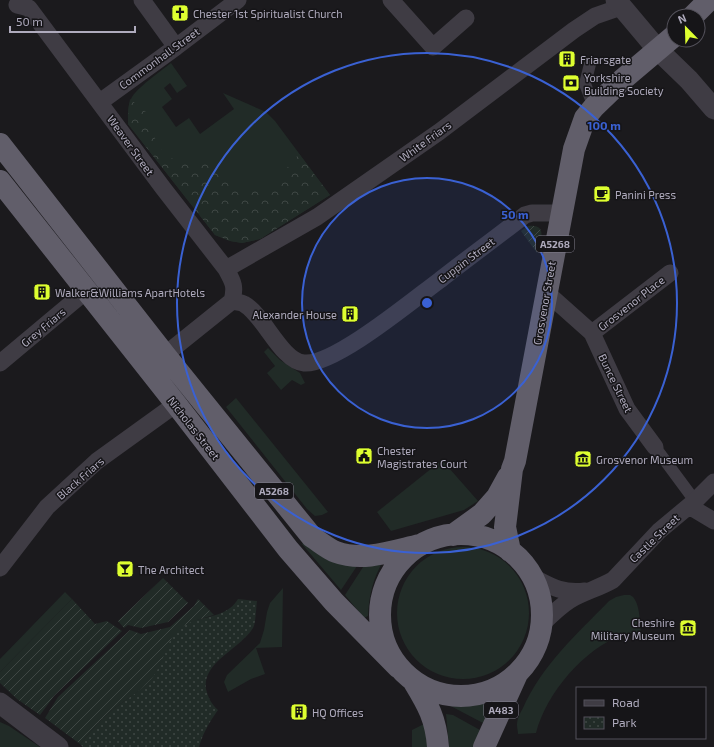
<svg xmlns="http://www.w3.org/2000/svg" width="714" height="747" font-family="'Exo 2',sans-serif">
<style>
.grass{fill:#212b27}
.forest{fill:url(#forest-crowns)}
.park{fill:url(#park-dots)}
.garden{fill:url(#garden-furrows)}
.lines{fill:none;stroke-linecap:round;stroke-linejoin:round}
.pedestrian{stroke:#3f3c44;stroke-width:12}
.minor{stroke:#3f3c44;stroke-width:17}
.tertiary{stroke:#3f3c44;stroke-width:21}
.trunk{stroke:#615e6a;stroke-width:22}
.ring{fill:none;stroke:#3a61d3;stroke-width:2}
.labels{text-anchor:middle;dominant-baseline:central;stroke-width:3;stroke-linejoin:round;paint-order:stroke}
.shield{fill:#161518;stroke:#817e8c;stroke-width:1}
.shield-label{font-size:10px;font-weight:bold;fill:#afabbd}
.poi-label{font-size:11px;fill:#afabbd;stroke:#161518;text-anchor:start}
.street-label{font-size:11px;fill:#afabbd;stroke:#161518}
.centre{fill:#3a61d3;stroke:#161518;stroke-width:2}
.ring-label{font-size:12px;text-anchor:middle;font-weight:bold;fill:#3a61d3;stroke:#161518;stroke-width:3;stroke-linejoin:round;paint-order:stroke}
</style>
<defs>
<pattern id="forest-crowns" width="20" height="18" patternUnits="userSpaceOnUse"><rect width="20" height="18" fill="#212b27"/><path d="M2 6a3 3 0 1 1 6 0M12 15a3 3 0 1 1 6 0" fill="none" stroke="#3f4744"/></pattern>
<pattern id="park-dots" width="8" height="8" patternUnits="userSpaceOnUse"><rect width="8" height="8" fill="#212b27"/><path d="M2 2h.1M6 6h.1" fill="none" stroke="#3f4744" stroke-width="1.8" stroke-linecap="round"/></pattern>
<pattern id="garden-furrows" width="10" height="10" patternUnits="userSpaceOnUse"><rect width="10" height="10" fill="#212b27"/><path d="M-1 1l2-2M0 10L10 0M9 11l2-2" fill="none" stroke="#3f4744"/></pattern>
</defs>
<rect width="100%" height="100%" fill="#1b1a1d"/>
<!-- grass -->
<path class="grass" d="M 171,63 L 187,86 L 177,93 L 170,83 L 164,88 L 172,99 L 162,107 L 176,127 L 189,118 L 200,134 L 234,109 L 223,93 L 266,112 L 275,121 L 330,195 L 260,239 L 242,243 L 230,241 L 215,235 L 128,124 C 128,116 127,106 131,99 C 136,88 161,71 171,63 Z
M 268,348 L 280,360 L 300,373 L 305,383 L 301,385 L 292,380 L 281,390 L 267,373 L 275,366 L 264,352 Z
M 236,398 L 328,512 L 322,515 L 315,516 L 307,509 L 226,407 Z
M 442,460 L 478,501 L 464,510 L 391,531 L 377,512 Z
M 305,541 L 359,563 L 341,590 L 302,544 Z
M397 613a66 66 0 1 1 132 0a66 66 0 1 1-132 0Z
M 383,561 C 373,579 369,595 368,616 L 364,618 L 345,595 L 365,564 Z
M 283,588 L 282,647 L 256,648 L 265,674 L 251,679 L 228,692 L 224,682 L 227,675 L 260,643 L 264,630 L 267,612 L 270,603 Z
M 65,592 L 72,599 L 0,672 L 0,659 Z
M 624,595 C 626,595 628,595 630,595 C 640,599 640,623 641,632 C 636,633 629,633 623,635 C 584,648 546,694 536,733 L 518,734 C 518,731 517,728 517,725 C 517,719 520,713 523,708 C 542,665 577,634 609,601 L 616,597 Z
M 497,697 L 483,723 L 443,702 C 463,704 477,703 497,697 Z
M 446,714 L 453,715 L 480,730 L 474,747 L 449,747 Z
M 0,722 L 9,726 L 40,747 L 0,747 Z
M 424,724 L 428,747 L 412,747 L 412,730 Z"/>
<!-- forest -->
<path class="forest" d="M 130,99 L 146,112 L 158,147 L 178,163 L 216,164 L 238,187 L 266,192 L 299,154 L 330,195 L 260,239 L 242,243 L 230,241 L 215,235 L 128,124 L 128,115 Z"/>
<!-- park -->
<path class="park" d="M 238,599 L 257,601 C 256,607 256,623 253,628 C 240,649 202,662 206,689 C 208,697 211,704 218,710 C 210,721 203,733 199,747 L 83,747 L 80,744 C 88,736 95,725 104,717 C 119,703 138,694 151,678 C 164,664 164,643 177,630 C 192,616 215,620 230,608 C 233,606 236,602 238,599 Z"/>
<!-- garden -->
<path class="garden" d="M 528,226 C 548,223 541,241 537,253 L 521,231 Z
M 163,578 L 188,603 L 168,622 L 141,628 L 128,625 L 124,628 L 118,621 Z
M 72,599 L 95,624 L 107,621 L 122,631 L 54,696 L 40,715 L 17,699 L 0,683 L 0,672 Z
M 198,599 L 214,615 C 204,618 194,620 185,625 C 165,636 166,661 152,678 C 138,694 119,703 104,717 C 95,725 88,736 80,744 L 45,718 L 58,697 L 130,630 L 141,634 L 170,627 L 194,606 Z"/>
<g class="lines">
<!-- pedestrian -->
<path class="pedestrian" d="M 590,64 L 585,84 L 594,107
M 655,447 L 695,501"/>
<!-- minor -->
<path class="minor" d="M 142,0 L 176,47
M 391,0 L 433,47 L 466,18
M 17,5 L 29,8 L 163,188 L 226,269 C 233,282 236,286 232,301 L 156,362
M 100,102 L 176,47 L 238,0
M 226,269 L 317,217 L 439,132 L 574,30 L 595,16 L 621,7
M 546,292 L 592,333 L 627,409 L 655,447
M 232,301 C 236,302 241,302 244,304 C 264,315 281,361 304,363 C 334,366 414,299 440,280 C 468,258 497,237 525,215 L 532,213 L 561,213
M 592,333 L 670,273
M 0,363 L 86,291
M 689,506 L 714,521
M 0,568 L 47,507 L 97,461 L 176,404
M 531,576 C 550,586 562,594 585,591
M 541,625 C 550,616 559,607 570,600 C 584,592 599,588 613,580 L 659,531 L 695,501 L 714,482"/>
<!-- tertiary -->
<path class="tertiary" d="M 616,0 L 658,50 L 689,80 L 714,109
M 0,703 L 58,747"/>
<!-- trunk -->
<path class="trunk" d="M 693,16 L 709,0
M 0,144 L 165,355 L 312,537 C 320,542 328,549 336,552 C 363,562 393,551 420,545
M 0,181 L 176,404 L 288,549 L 334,602 L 398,667
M380 615a81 81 0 1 1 162 0a81 81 0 1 1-162 0Z
M 453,535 L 482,514 L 497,497 L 508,477
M 510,551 L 505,527 L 506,519 L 512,469 L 515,461 L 574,149 L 585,118 L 594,107 L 622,80 L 674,36
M 414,682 C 428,705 436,719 438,747
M 484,747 L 517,674"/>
</g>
<!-- distance rings -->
<circle cx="427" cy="303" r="125" fill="#3a61d3" fill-opacity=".12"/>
<g class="ring">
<circle cx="427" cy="303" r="125"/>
<circle cx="427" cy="303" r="250"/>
</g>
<!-- icons -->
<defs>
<g id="church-square" transform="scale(0.9)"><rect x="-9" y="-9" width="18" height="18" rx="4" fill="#deff30" stroke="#161518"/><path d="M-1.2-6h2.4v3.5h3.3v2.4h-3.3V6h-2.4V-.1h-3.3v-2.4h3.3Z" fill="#111"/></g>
<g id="building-square" transform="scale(0.9)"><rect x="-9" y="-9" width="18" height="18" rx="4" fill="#deff30" stroke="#161518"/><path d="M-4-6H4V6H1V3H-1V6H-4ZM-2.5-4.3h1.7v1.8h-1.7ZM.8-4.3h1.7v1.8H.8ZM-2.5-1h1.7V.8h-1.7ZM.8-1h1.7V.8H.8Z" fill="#111"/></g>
<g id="bank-square" transform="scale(0.9)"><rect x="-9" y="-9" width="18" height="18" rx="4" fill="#deff30" stroke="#161518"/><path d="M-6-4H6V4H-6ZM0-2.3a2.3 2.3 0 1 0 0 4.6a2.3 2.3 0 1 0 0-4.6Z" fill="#111"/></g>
<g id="cafe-square" transform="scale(0.9)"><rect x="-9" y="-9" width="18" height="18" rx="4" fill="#deff30" stroke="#161518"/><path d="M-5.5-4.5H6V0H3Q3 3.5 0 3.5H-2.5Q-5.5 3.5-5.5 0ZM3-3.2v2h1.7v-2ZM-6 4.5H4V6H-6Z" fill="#111"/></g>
<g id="civic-square" transform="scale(0.9)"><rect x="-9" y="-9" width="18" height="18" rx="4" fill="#deff30" stroke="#161518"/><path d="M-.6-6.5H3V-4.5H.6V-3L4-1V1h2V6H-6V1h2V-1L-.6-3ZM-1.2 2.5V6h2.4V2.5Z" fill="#111"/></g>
<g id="museum-square" transform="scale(0.9)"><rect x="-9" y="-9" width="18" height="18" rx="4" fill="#deff30" stroke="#161518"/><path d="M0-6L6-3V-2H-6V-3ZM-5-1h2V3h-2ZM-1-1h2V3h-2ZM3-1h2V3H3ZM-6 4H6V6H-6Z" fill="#111"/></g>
<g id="bar-square" transform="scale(0.9)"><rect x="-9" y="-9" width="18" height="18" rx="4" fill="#deff30" stroke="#161518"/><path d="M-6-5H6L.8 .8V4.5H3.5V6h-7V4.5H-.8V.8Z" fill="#111"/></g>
</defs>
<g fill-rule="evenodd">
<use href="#church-square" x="180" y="13"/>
<use href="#building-square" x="567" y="59"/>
<use href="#bank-square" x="571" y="83"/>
<use href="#cafe-square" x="602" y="194"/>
<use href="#building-square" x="42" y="292"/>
<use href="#building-square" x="350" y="314"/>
<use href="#civic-square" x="364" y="456"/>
<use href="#museum-square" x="583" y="459"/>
<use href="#bar-square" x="125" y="569"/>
<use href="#museum-square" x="688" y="628"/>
<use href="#building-square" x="299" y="712"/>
</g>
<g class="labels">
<!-- shield labels -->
<g class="shield">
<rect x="536" y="236" width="38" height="16" rx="3"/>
<rect x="255" y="483" width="38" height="16" rx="3"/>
<rect x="484" y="702" width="34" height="16" rx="3"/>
</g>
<g class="shield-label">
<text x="555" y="244">A5268</text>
<text x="274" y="491">A5268</text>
<text x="501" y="710">A483</text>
</g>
<!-- poi labels -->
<g class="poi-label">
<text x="193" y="13">Chester 1st Spiritualist Church</text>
<text x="580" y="59">Friarsgate</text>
<text x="584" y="77">Yorkshire<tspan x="584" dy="13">Building Society</tspan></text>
<text x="615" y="194">Panini Press</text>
<text x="55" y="292">Walker&amp;Williams ApartHotels</text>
<text x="337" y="314" text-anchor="end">Alexander House</text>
<text x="377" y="450">Chester<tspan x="377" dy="13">Magistrates Court</tspan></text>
<text x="596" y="459">Grosvenor Museum</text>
<text x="138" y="569">The Architect</text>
<text x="675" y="622" text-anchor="end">Cheshire<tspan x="675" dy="13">Military Museum</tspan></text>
<text x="312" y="712">HQ Offices</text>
</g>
<!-- street labels -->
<g class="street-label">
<text transform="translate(159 58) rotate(-36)">Commonhall Street</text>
<text transform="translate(425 141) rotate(-36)">White Friars</text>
<text transform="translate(131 145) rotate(54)">Weaver Street</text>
<text transform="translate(466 260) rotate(-37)">Cuppin Street</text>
<text transform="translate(544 303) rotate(-80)">Grosvenor Street</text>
<text transform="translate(631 303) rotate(-38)">Grosvenor Place</text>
<text transform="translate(43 327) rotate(-40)">Grey Friars</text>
<text transform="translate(616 383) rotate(64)">Bunce Street</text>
<text transform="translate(194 428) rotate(52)">Nicholas Street</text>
<text transform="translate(80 478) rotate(-41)">Black Friars</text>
<text transform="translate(654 538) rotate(-44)">Castle Street</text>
</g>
</g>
<circle cx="427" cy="303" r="6" class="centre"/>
<g class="ring-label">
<text x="604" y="130">100 m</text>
<text x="515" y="219">50 m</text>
</g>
<!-- legend -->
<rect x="576" y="687" width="130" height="52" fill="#161518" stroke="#53515a"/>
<rect x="584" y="700" width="20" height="6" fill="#3f3c44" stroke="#53515a"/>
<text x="612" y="707" font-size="12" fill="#afabbd">Road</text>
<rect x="584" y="717" width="20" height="12" fill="url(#park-dots)" stroke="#53515a"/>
<text x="612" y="727" font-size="12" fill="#afabbd">Park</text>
<!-- north arrow -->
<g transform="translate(686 28) rotate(337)"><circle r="19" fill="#161518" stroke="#53515a"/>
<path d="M0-3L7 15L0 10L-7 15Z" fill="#deff30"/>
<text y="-6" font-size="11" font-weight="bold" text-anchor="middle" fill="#afabbd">N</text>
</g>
<!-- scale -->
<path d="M10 26v6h125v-6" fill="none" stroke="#afabbd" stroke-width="2"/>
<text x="16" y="26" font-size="12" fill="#afabbd" stroke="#161518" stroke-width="3" paint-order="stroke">50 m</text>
</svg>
